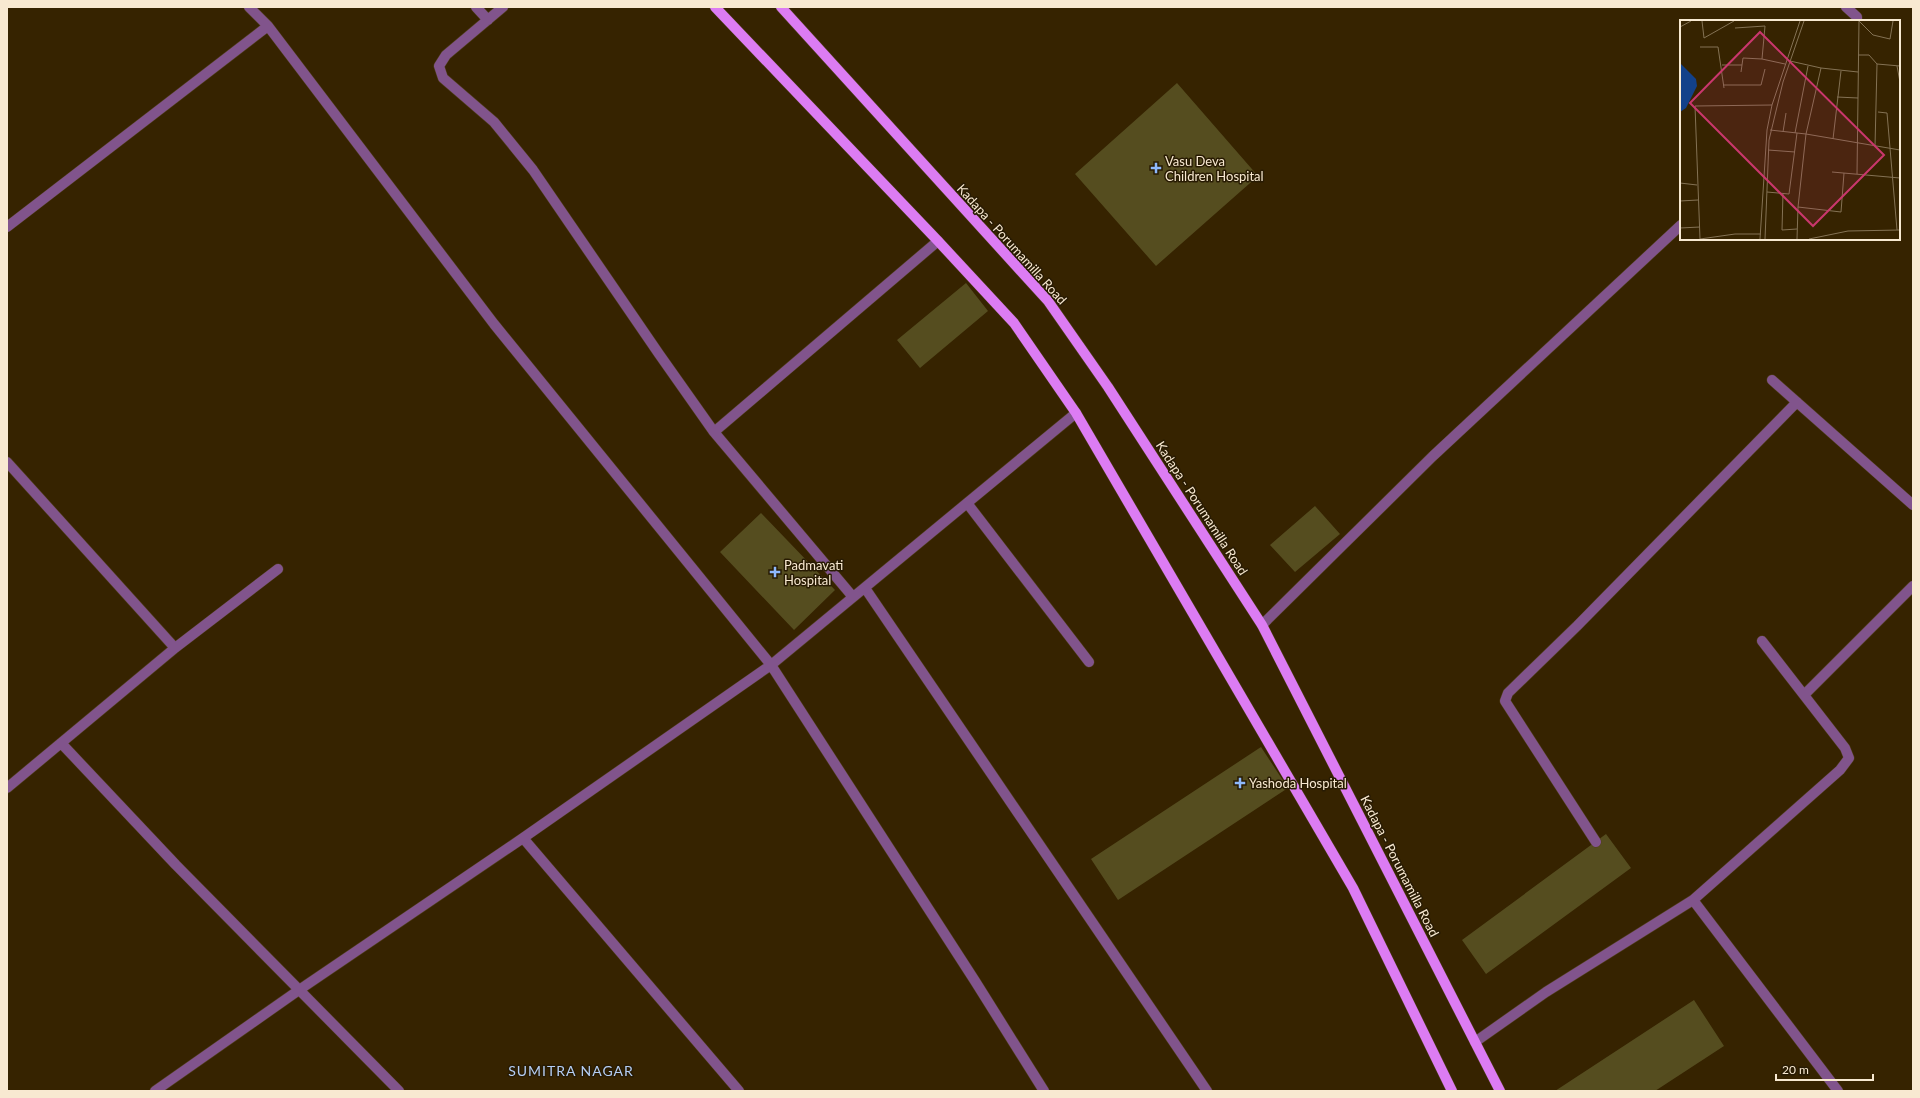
<svg xmlns="http://www.w3.org/2000/svg" width="1920" height="1098" font-family="Lato,sans-serif">
<style>
.building{fill:#554d1f}
.lines{fill:none;stroke-linecap:round;stroke-linejoin:round}
.street-casing{stroke:#513f1d;stroke-width:11}
.primary-casing{stroke:#513f1d;stroke-width:11}
.street{stroke:#81548c;stroke-width:10}
.primary{stroke:#dc7cf3;stroke-width:10}
.poi-dot{fill:#8eb9fc;stroke:#281b03;stroke-width:1.5}
.labels{text-anchor:middle;dominant-baseline:central;stroke-width:3;stroke-linejoin:round;paint-order:stroke}
.poi-label{font-size:13px;fill:#f8e9d1;stroke:#281b03;text-anchor:start}
.street-label{font-size:13px;fill:#f8e9d1;stroke:#281b03}
.neighbourhood-label{font-size:14px;letter-spacing:1px;fill:#b5cef4;stroke:#281b03}
.inset-road{fill:none;stroke:#847254;stroke-width:1}
.view{fill:#ca376d;fill-opacity:0.15;stroke:#ca376d;stroke-width:2}
.inset-edge{fill:none;stroke:#f8e9d1;stroke-width:2}
</style>
<rect width="100%" height="100%" fill="#362300"/>
<!-- building -->
<path class="building" d="M 1177,83 L 1258,176 L 1156,266 L 1075,174 Z
M 966,283 L 988,311 L 920,368 L 897,340 Z
M 1315,506 L 1340,534 L 1295,572 L 1270,545 Z
M 761,513 L 835,590 L 794,630 L 720,552 Z
M 1261,747 L 1288,788 L 1118,900 L 1091,859 Z
M 1606,834 L 1631,868 L 1486,974 L 1462,940 Z
M 1694,1000 L 1724,1046 L 1655,1091 L 1555,1091 Z"/>
<g class="lines">
<!-- street casing -->
<g class="street-casing">
<path id="street" d="M 249,7 L 268,26 L 494,324 L 771,665 L 975,981 L 1044,1091
M 476,7 L 488,20
M 503,7 L 446,55 L 439,66 L 443,78 L 494,122 L 533,170 L 659,354 L 714,432 L 853,597
M 1846,7 L 1857,17 L 1857,21
M 7,227 L 268,26
M 1772,380 L 1913,505
M 714,432 L 938,241
M 7,462 L 175,648
M 967,503 L 1089,662
M 865,588 L 1207,1091
M 1262,625 L 1433,456 L 1681,225
M 1804,695 L 1913,586
M 61,743 L 176,865 L 399,1091
M 7,788 L 175,648 L 278,569
M 523,838 L 739,1091
M 1596,842 L 1505,701 L 1508,693 L 1577,626 L 1797,402
M 1693,900 L 1840,770 L 1849,758 L 1845,748 L 1762,641
M 1475,1042 L 1546,992 L 1693,900 L 1838,1091
M 155,1091 L 299,990 L 523,838 L 771,665 L 1076,413"/>
</g>
<!-- primary casing -->
<g class="primary-casing">
<path id="primary" d="M 715,7 L 938,241 L 1014,323 L 1076,413 L 1353,888 L 1452,1091
M 781,7 L 1048,301 L 1108,387 L 1262,625 L 1500,1091"/>
</g>
<!-- street -->
<use href="#street" class="street"/>
<!-- primary -->
<use href="#primary" class="primary"/>
</g>
<!-- markers -->
<g class="poi-dot">
<path d="M1154 162h4v4h4v4h-4v4h-4v-4h-4v-4h4z"/>
<path d="M773 566h4v4h4v4h-4v4h-4v-4h-4v-4h4z"/>
<path d="M1238 777h4v4h4v4h-4v4h-4v-4h-4v-4h4z"/>
</g>
<g class="labels">
<!-- poi labels -->
<g class="poi-label">
<text x="1165" y="161">Vasu Deva<tspan x="1165" dy="15">Children Hospital</tspan></text>
<text x="784" y="565">Padmavati<tspan x="784" dy="15">Hospital</tspan></text>
<text x="1249" y="783">Yashoda Hospital</text>
</g>
<!-- street labels -->
<g class="street-label">
<text transform="translate(1012 244) rotate(48)">Kadapa - Porumamilla Road</text>
<text transform="translate(1202 508) rotate(57)">Kadapa - Porumamilla Road</text>
<text transform="translate(1400 866) rotate(63)">Kadapa - Porumamilla Road</text>
</g>
<!-- neighbourhood labels -->
<g class="neighbourhood-label">
<text x="571" y="1070">SUMITRA NAGAR</text>
</g>
</g>
<!-- overview -->
<g transform="translate(1680 20)">
<rect width="220" height="220" fill="#362300"/>
<path d="M 0,43 L 16,59 L 17,66 L 6,88 L 0,92 Z" fill="#12418a"/>
<path class="inset-road" d="M 22,1 L 24,18 L 54,1M 179,1 L 193,15 L 210,19 L 213,1M 0,7 L 11,1M 55,8 L 85,6 L 82,39 L 105,44M 20,27 L 38,27 L 44,68M 178,35 L 189,35 L 197,44 L 220,46M 110,41 L 141,48 L 178,52M 42,45 L 62,45M 217,46 L 220,62M 61,52 L 63,38 L 82,39M 43,65 L 81,65 L 85,49M 157,77 L 178,78M 198,92 L 207,93 L 217,210M 90,110 L 126,114 L 220,130M 103,112 L 106,93M 115,113 L 128,46M 153,119 L 161,51M 195,126 L 197,44M 88,130 L 115,132M 152,152 L 220,158M 177,154 L 179,1M 0,163 L 17,165M 87,172 L 109,174 L 117,113M 103,173 L 102,210 L 117,209M 0,181 L 18,180M 118,187 L 161,192 L 164,153M 0,208 L 20,207M 20,219 L 15,86 L 92,85M 20,219 L 55,214 L 81,214M 80,219 L 87,110 L 92,85 L 120,1M 85,219 L 89,120 L 103,62 L 124,1M 117,219 L 118,187 L 126,114 L 141,48M 129,219 L 168,211 L 220,210"/>
<path class="view" d="M 80,12 L 204,135 L 133,206 L 10,83 Z"/>
<rect width="220" height="220" class="inset-edge"/>
</g>
<!-- border -->
<rect width="1920" height="1098" fill="none" stroke="#f8e9d1" stroke-width="16"/>
<!-- scale -->
<path d="M1776 1074v6h97v-6" fill="none" stroke="#f8e9d1" stroke-width="2"/>
<text x="1782" y="1074" font-size="12" fill="#f8e9d1" stroke="#281b03" stroke-width="3" paint-order="stroke">20 m</text>
</svg>
